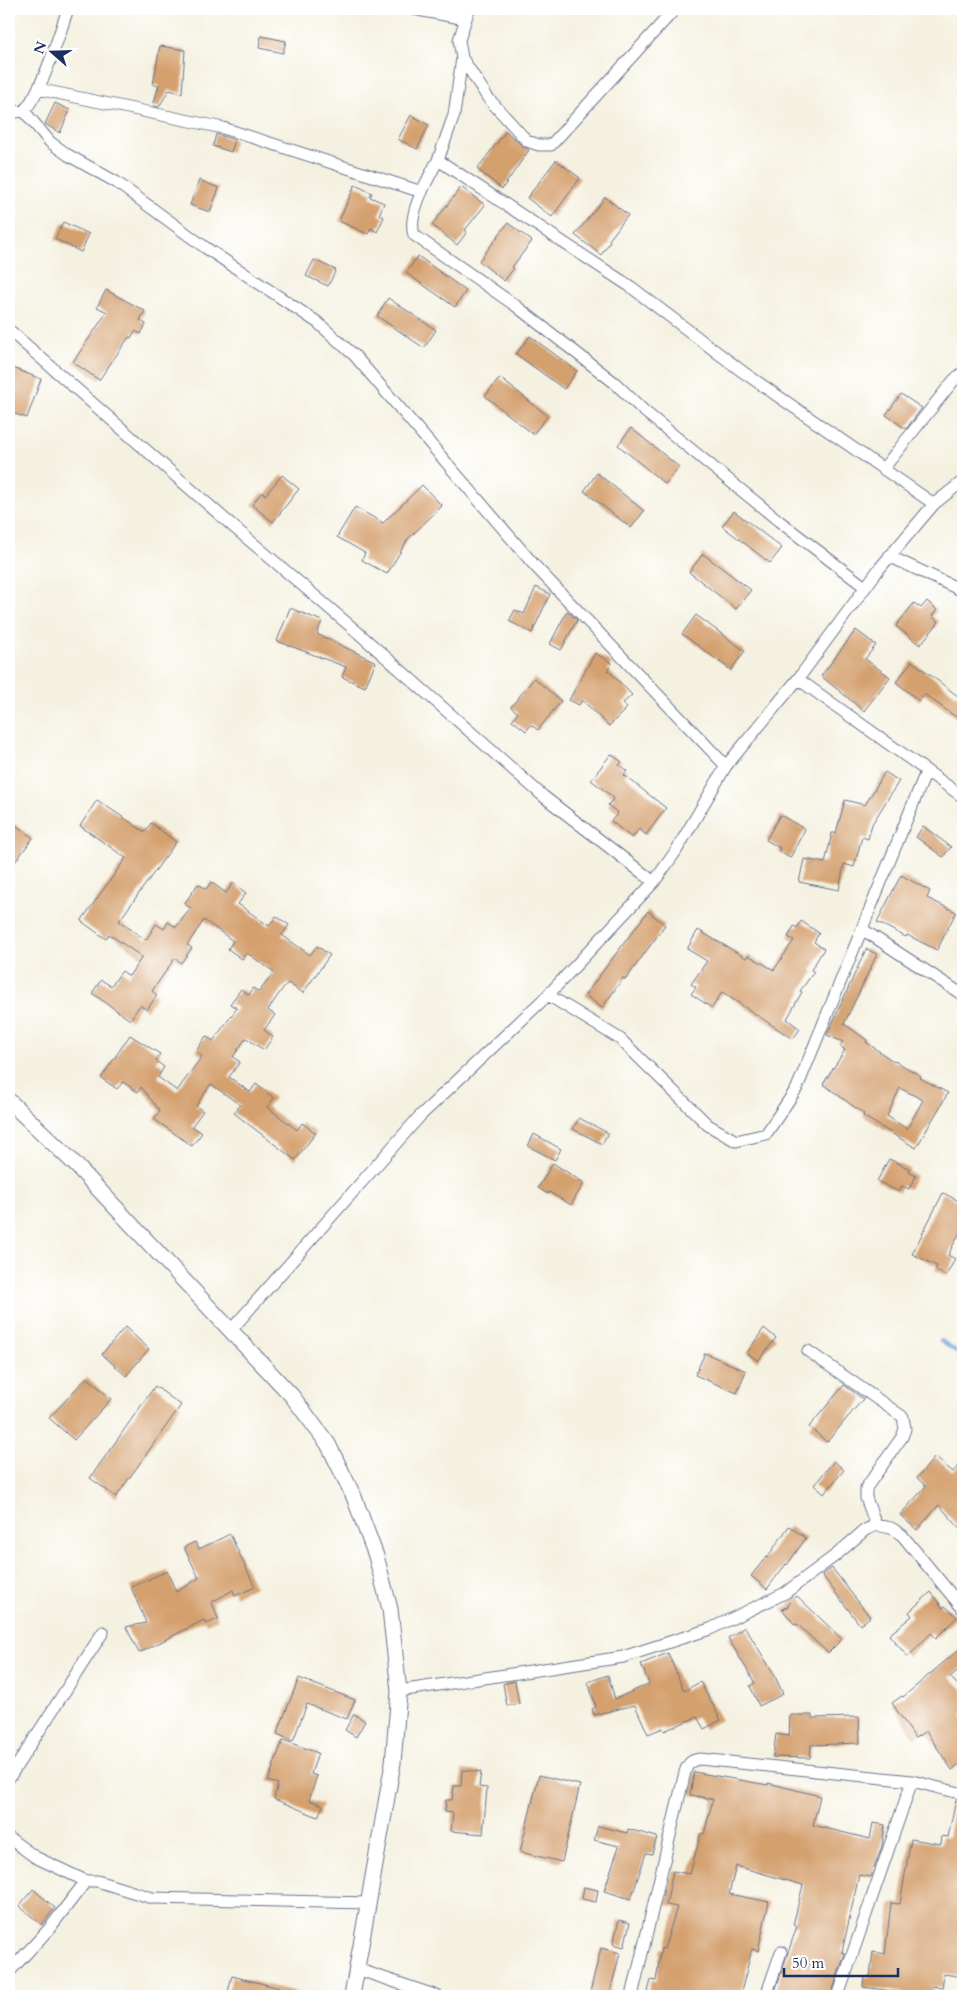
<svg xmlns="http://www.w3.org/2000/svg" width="972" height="2005" font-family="Cardo,serif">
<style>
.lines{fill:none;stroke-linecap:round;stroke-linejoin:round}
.stream{stroke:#60a0d3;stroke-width:4.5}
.building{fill:#d4a06e;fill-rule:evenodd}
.minor-casing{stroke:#67738c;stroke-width:13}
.tertiary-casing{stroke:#67738c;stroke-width:17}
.minor{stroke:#fff;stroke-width:11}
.tertiary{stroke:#fff;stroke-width:15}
</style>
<rect width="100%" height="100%" fill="#fff"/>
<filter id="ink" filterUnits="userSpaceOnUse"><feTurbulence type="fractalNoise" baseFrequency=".02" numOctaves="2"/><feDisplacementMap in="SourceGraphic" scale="10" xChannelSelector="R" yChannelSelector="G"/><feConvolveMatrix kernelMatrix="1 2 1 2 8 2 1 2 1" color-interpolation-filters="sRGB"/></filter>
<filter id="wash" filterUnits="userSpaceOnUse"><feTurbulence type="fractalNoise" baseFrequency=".0096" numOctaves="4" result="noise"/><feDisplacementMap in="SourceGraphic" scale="20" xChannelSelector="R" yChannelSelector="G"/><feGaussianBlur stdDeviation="1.12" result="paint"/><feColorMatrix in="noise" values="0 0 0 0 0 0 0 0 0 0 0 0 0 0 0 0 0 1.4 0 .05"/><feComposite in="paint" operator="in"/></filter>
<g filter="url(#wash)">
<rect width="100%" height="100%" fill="#f5f1e1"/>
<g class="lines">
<!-- stream -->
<path class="stream" d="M 941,1341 L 963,1356"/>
</g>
<g id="blocks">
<!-- building -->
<path class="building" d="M 261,36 L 286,41 L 283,53 L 259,48 Z
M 160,46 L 185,50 L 182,93 L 169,90 L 159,107 L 153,106 L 159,85 L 153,85 Z
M 55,103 L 70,110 L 60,133 L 45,124 Z
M 411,115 L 429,125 L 417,149 L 398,139 Z
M 506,131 L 522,146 L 529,150 L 502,189 L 477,169 Z
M 216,134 L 235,140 L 231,152 L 213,146 Z
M 556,160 L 580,178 L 552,217 L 527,198 Z
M 199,180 L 219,188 L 210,212 L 190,205 Z
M 355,185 L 372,193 L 370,197 L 384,203 L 379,215 L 384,217 L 377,232 L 371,228 L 368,234 L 339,221 Z
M 461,187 L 485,205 L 465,230 L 467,232 L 457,245 L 432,225 Z
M 605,197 L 628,215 L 609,240 L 610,242 L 601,255 L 575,235 Z
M 63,222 L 89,234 L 81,252 L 55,239 Z
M 508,223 L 532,241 L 512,267 L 514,268 L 504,281 L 479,261 Z
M 418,256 L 466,291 L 455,307 L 406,273 Z
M 314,260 L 336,270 L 328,286 L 306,276 Z
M 106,290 L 145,311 L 140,320 L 146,324 L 141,334 L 135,331 L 131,338 L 129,337 L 99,380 L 73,362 L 107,312 L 97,307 Z
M 388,298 L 436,330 L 424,348 L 377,316 Z
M 530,336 L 577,371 L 564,389 L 516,354 Z
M 13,368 L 41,379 L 27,418 L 9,412 L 9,379 Z
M 500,378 L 548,416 L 533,434 L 485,396 Z
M 901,394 L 922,408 L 906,429 L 886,415 Z
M 631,428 L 679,467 L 665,484 L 618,445 Z
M 597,473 L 644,511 L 631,528 L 584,491 Z
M 282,475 L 299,489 L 273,522 L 252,505 L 262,492 L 265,495 Z
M 422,485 L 442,506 L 408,539 L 387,574 L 362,560 L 365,553 L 337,537 L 355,507 L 383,523 Z
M 734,511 L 782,548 L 770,563 L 722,526 Z
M 703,554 L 751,590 L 736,609 L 689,572 Z
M 536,587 L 550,594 L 532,633 L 509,621 L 515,610 L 524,614 Z
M 927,601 L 937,610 L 932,616 L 939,622 L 920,645 L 896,626 L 914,603 L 921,608 Z
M 290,608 L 322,621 L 317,634 L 376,662 L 365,687 L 342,677 L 346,667 L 277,641 Z
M 567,611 L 577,620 L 561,650 L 550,644 Z
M 696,615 L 745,651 L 731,670 L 682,634 Z
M 856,630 L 876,645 L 865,659 L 890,677 L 864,711 L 821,676 Z
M 595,653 L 612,663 L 608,670 L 632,695 L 623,703 L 627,708 L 609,726 L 582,700 L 579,705 L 569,700 Z
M 912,661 L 963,700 L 963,722 L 924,694 L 919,701 L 896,682 Z
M 534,678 L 561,701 L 538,730 L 531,725 L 526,731 L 512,720 L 518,713 L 511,707 Z
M 611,754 L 622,762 L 619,765 L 627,771 L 624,775 L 666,808 L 646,835 L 639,829 L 632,838 L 611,821 L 618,813 L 608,805 L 614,798 L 591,780 Z
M 885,772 L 899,781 L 872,824 L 868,839 L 862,837 L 854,867 L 844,864 L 839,890 L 799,882 L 804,859 L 825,863 L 832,833 L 836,833 L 845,800 L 865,805 Z
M 97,800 L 145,832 L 151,823 L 176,842 L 119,921 L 146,940 L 156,924 L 164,929 L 168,922 L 176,927 L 191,908 L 184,904 L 198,884 L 206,889 L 211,882 L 226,893 L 233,883 L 246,893 L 238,904 L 269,926 L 276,916 L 289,925 L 282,935 L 310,955 L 317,946 L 330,955 L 303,993 L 288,983 L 283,988 L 268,1010 L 275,1015 L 264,1030 L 273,1037 L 264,1050 L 246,1038 L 233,1057 L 240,1062 L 229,1077 L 250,1092 L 256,1084 L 274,1098 L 267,1107 L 297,1130 L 302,1123 L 316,1133 L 295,1160 L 234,1113 L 240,1105 L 211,1084 L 196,1106 L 203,1111 L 192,1126 L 202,1133 L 192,1146 L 154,1119 L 160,1111 L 141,1087 L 138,1092 L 123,1082 L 117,1089 L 101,1078 L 130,1035 L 160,1054 L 156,1061 L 164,1067 L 158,1077 L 177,1091 L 202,1056 L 196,1051 L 206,1036 L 213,1041 L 237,1008 L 230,1004 L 241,989 L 249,995 L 253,988 L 259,992 L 274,972 L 247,953 L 242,959 L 228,949 L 233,941 L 204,920 L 187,945 L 192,948 L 181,963 L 175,958 L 152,991 L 157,995 L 147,1010 L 140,1005 L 130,1020 L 92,993 L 101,980 L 111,986 L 122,971 L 129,976 L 142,957 L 109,934 L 106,939 L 81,921 L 126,858 L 80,826 Z
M 780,815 L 805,829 L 790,858 L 778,851 L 780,848 L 766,840 Z
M 9,820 L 33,838 L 9,870 Z
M 923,826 L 951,847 L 943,857 L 916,837 Z
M 901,875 L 930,891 L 927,898 L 956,912 L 937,950 L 907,935 L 906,937 L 877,922 Z
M 648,911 L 665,925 L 626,979 L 623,978 L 602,1008 L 585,995 Z
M 801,921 L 819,933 L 814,942 L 824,949 L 811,970 L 814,972 L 800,991 L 802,992 L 787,1019 L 800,1029 L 793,1039 L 722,992 L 712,1008 L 691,994 L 696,987 L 691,984 L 707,961 L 687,949 L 698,930 L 746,958 L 748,955 L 774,970 L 794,940 L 788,937 L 794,926 L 797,928 Z
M 866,949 L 877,954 L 844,1024 L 867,1040 L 866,1042 L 894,1062 L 895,1061 L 921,1076 L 920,1078 L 948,1093 L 916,1148 L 863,1116 L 864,1114 L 823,1084 L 845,1050 L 840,1046 L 843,1042 L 827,1035 ZM 900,1088 L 923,1100 L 907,1129 L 887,1116 Z
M 579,1118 L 608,1133 L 602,1144 L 573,1129 Z
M 534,1134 L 561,1149 L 555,1160 L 528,1146 Z
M 889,1159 L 910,1169 L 909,1172 L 916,1176 L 909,1189 L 902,1186 L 899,1192 L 877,1181 Z
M 553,1163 L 584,1183 L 571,1205 L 549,1192 L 548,1194 L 538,1188 Z
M 943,1193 L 963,1203 L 963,1226 L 948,1255 L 955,1259 L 946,1276 L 935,1270 L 937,1266 L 912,1254 Z
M 125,1327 L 149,1349 L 126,1376 L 102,1354 Z
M 764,1328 L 776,1338 L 758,1361 L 747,1353 Z
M 705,1353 L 746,1371 L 737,1393 L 695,1375 Z
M 87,1377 L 111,1399 L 74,1440 L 49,1418 Z
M 844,1385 L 863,1399 L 827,1442 L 809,1427 Z
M 155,1386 L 181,1405 L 116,1497 L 90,1478 Z
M 935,1457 L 953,1472 L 963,1461 L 963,1532 L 939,1505 L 917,1530 L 900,1515 L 926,1486 L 917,1478 Z
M 834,1461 L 844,1470 L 824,1494 L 814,1485 Z
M 789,1526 L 806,1538 L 787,1565 L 786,1564 L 767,1589 L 751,1576 L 766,1557 L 767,1558 Z
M 230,1534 L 255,1587 L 235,1596 L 233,1590 L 212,1602 L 218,1619 L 206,1624 L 204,1620 L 139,1653 L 126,1627 L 146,1623 L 131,1587 L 167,1571 L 176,1592 L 199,1578 L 184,1547 L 195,1542 L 199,1549 Z
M 832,1568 L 870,1617 L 860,1625 L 822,1575 Z
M 931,1592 L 943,1608 L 945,1606 L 957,1617 L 936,1638 L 931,1633 L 908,1657 L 889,1635 L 912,1616 L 909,1612 Z
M 797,1596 L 842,1639 L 828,1653 L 797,1624 L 795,1625 L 782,1609 L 789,1606 L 788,1605 Z
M 745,1627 L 774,1674 L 783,1694 L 759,1706 L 750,1686 L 755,1683 L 728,1638 Z
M 963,1646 L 963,1666 L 950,1677 L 963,1690 L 963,1761 L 952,1770 L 926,1731 L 915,1738 L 892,1703 L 902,1696 L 903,1697 Z
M 668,1653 L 684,1691 L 700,1682 L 721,1720 L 704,1729 L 697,1717 L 664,1731 L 663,1728 L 648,1734 L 635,1705 L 594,1715 L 592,1709 L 596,1707 L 588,1682 L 608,1675 L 615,1699 L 649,1684 L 641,1664 Z
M 299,1678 L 355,1700 L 347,1719 L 307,1704 L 293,1741 L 277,1734 Z
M 515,1681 L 519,1704 L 507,1706 L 503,1684 Z
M 354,1714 L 365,1721 L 356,1737 L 345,1730 Z
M 790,1715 L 812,1715 L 812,1718 L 859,1717 L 860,1743 L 811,1745 L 810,1758 L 773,1757 L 776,1734 L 789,1736 Z
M 283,1740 L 318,1753 L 311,1774 L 317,1776 L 309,1800 L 323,1805 L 318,1817 L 274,1799 L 278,1784 L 268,1781 Z
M 462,1770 L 481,1772 L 479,1787 L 487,1788 L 483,1834 L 451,1831 L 453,1813 L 445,1812 L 446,1800 L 452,1800 L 454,1786 L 461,1786 Z
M 694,1772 L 768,1785 L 768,1783 L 820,1796 L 813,1825 L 870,1839 L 873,1823 L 885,1825 L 882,1846 L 871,1877 L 859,1875 L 842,1952 L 845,1953 L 831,1996 L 780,1996 L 774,1994 L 797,1926 L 793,1925 L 803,1885 L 736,1866 L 729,1894 L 769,1902 L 758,1951 L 752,1949 L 740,1996 L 647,1996 L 651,1980 L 656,1981 L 661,1948 L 664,1949 L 677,1907 L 666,1905 L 673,1871 L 690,1874 L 701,1833 L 704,1834 L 713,1799 L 690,1795 Z
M 539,1775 L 580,1785 L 562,1862 L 520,1852 Z
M 956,1800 L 963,1801 L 963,1898 L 958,1939 L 963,1940 L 963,1977 L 944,1974 L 942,1988 L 932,1986 L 930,1996 L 905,1996 L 906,1993 L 863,1987 L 864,1978 L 870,1976 L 873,1952 L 885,1954 L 891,1903 L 900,1904 L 911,1839 L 941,1844 L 942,1836 L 948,1837 Z
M 598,1826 L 627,1833 L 628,1829 L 657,1837 L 652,1854 L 646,1853 L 631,1899 L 604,1891 L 619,1846 L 594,1840 Z
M 584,1887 L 598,1890 L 596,1902 L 582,1899 Z
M 33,1889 L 55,1908 L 42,1925 L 19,1906 Z
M 619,1920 L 630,1923 L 624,1947 L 613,1944 Z
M 601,1948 L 620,1953 L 609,1996 L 589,1996 Z
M 232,1976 L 296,1992 L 296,1996 L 227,1996 Z"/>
</g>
</g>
<g filter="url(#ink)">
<use href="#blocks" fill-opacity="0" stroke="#67738c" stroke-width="1"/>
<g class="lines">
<!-- minor casing -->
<g class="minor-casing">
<path id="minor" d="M 413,9 L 466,19
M 469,9 L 459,40 L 462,58 L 454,115 L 438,160 L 631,287 L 743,372 L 934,504
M 462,58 L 488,98 L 527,141 L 539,145 L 551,145 L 675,9
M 38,89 L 223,128 L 422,192
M 9,109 L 15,112 L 24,111 C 43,90 58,37 68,9
M 24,111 L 50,142 L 68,155 L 116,182 L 206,248 L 317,322 L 355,356 L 535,566 L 726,766
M 438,160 C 428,179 407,214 414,235 L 516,306 L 615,383 L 644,411 L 779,521 L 865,587
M 9,330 L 235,528 L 355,630 L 543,796 L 654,882
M 883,469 L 954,380 L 963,372
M 889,556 L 963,591
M 798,679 L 963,797
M 862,929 L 963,995
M 548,995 L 620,1039 L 708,1125 L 736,1141 L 766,1134 L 797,1088 L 926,772
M 231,1330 L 420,1116 L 548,995 L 654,882 L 676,851 L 726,766 L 798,679 L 879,569 L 934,504 L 963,481
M 808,1351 L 903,1417 L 905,1429 L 902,1437 L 866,1488 L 866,1498 L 876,1525
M 399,1691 L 623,1657 L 710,1629 L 785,1593 L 836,1555 L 865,1530 L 876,1525 L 891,1528 L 902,1535 L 963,1609
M 9,1778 L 103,1632
M 9,1838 L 35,1857 L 86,1881
M 357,1969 L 437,1996
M 9,1972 L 49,1929 L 86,1881 L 97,1881 L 152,1898 L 368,1903
M 632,1996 L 685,1772 C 688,1763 691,1760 700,1759 L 912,1781 L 963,1794
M 766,1996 L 781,1952
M 838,1996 L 912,1781"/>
</g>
<!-- tertiary casing -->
<g class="tertiary-casing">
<path id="tertiary" d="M 9,1101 L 73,1162 L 292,1396 L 328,1444 L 354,1497 L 376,1556 L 390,1609 L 399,1691 L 393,1763 L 352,1996"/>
</g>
<!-- minor -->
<use href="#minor" class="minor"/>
<!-- tertiary -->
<use href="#tertiary" class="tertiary"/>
</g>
</g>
<!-- margin -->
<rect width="972" height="2005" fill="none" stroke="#fff" stroke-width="30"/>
<!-- north arrow -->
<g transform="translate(52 52) rotate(290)" stroke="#ffffff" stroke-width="4" paint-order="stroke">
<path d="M0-4L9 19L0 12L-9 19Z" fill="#1b2f5e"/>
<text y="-8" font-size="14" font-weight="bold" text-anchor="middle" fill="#1b2f5e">N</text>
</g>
<!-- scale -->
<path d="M784 1968v8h114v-8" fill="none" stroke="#1b2f5e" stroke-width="2.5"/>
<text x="792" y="1968" font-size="15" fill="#1b2f5e" stroke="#ffffff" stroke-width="4" paint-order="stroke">50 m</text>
</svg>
